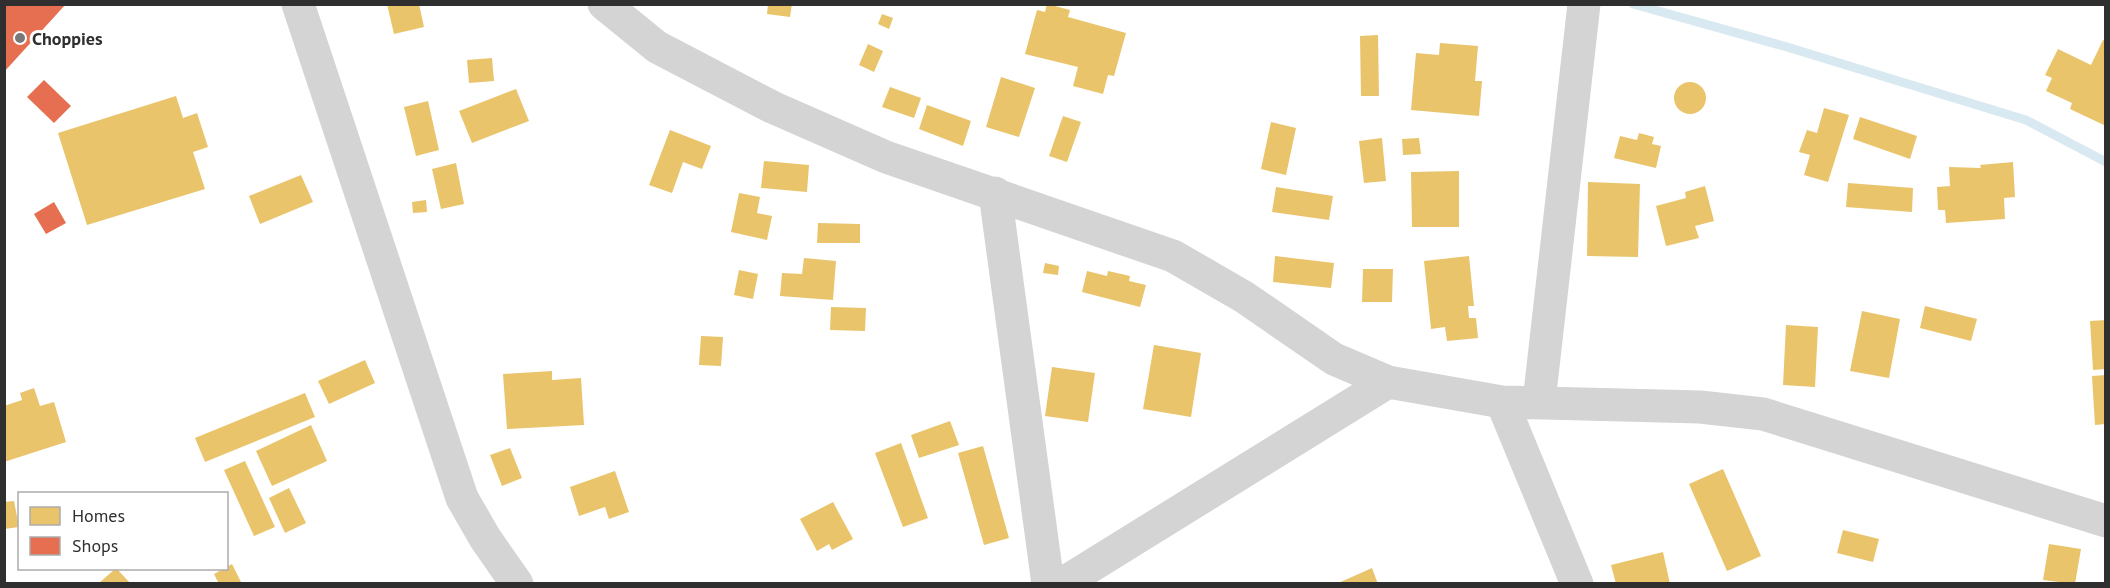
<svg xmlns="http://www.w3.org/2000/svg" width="2110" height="588" font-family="'PT Sans',sans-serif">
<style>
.homes{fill:#e9c46a}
.shops{fill:#e76f51}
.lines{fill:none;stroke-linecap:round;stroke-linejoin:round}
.stream{stroke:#d9e9f1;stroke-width:9}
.street{stroke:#d4d4d4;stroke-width:33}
.poi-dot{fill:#787878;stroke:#fff;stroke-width:2}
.labels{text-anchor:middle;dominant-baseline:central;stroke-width:6;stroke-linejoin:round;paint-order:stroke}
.poi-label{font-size:18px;font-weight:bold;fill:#2f2f2f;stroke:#fff;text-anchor:start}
</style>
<rect width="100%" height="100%" fill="#fff"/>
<!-- homes -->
<path class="homes" d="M 387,4 L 419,4 L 424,27 L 394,34 Z
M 768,4 L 792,4 L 790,17 L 767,14 Z
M 1047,4 L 1070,10 L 1068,17 L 1126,33 L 1114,76 L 1108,75 L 1103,94 L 1073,86 L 1078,67 L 1025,54 L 1037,10 L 1045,12 Z
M 882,14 L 893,18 L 889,29 L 878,24 Z
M 1378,35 L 1379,96 L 1361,96 L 1360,36 Z
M 2103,40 L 2106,41 L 2106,126 L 2070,109 L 2072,103 L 2046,91 L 2052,78 L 2045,75 L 2058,49 L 2091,65 Z
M 1440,43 L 1478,46 L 1475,81 L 1482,81 L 1479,116 L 1411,110 L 1416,53 L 1439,55 Z
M 868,44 L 883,51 L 874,72 L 859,65 Z
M 492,58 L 494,81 L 469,83 L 467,60 Z
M 1001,77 L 1035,88 L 1019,137 L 986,127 Z
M1674 98a16 16 0 1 1 32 0a16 16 0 1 1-32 0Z
M 890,87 L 921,98 L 914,118 L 882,107 Z
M 516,89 L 529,121 L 472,143 L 459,111 Z
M 176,96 L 183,118 L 197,113 L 208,147 L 193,152 L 205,189 L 87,225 L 58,133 Z
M 428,101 L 439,150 L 416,156 L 404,107 Z
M 927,105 L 971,121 L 963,146 L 919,129 Z
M 1824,108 L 1849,115 L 1828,182 L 1804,175 L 1810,155 L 1799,152 L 1807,130 L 1817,133 Z
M 1063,116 L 1081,122 L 1067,162 L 1049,156 Z
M 1860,117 L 1917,136 L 1910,159 L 1853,139 Z
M 1271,122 L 1296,128 L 1286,175 L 1261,169 Z
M 670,130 L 711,146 L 702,169 L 683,162 L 672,193 L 649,185 Z
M 1639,133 L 1654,137 L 1652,144 L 1661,146 L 1656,168 L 1614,158 L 1620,136 L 1637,140 Z
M 1382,138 L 1386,181 L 1364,183 L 1359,141 Z
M 1419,138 L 1421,154 L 1403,155 L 1402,139 Z
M 764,161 L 809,165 L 807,192 L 761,188 Z
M 2013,162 L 2015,197 L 2004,198 L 2005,219 L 1946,223 L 1945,210 L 1938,210 L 1937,187 L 1950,186 L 1949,167 L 1981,168 L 1980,165 Z
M 456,163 L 464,204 L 441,209 L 432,169 Z
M 1459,171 L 1459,227 L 1412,227 L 1411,172 Z
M 301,175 L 313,202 L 260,224 L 249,196 Z
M 1588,182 L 1640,184 L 1638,257 L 1587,256 Z
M 1848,183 L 1913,188 L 1912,212 L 1846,207 Z
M 1705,186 L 1714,221 L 1695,226 L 1699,238 L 1666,246 L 1656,206 L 1686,198 L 1685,192 Z
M 1276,187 L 1333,196 L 1329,220 L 1272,212 Z
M 739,193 L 760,197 L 757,213 L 772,216 L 767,240 L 731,232 Z
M 426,200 L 427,212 L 413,213 L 412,202 Z
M 818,223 L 860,224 L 860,243 L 817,243 Z
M 1275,256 L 1334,263 L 1331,288 L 1273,282 Z
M 1469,256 L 1474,306 L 1468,306 L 1469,318 L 1476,318 L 1478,338 L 1447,341 L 1445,327 L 1431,329 L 1424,261 Z
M 804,258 L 836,261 L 833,300 L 780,296 L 782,273 L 802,274 Z
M 1045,263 L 1059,266 L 1058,275 L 1043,273 Z
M 1363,269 L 1393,269 L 1392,302 L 1362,302 Z
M 739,270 L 758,274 L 753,299 L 734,295 Z
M 1087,271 L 1107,276 L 1108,271 L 1130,276 L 1129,281 L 1146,285 L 1140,307 L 1082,292 Z
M 1925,306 L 1977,319 L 1971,341 L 1920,328 Z
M 831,307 L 866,308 L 865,331 L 830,330 Z
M 1862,311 L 1900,319 L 1889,378 L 1850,371 Z
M 2106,320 L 2106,369 L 2093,370 L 2090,321 Z
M 1786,325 L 1818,327 L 1815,387 L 1783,385 Z
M 701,336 L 723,337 L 721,366 L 699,365 Z
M 1154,345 L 1201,353 L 1191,417 L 1143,409 Z
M 365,360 L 375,383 L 329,404 L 318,381 Z
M 1052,367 L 1095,373 L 1088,422 L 1045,416 Z
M 552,371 L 552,380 L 581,378 L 584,425 L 507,429 L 503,374 Z
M 2106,375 L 2106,424 L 2095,425 L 2092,376 Z
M 34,388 L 40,406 L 54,402 L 66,442 L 4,462 L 4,406 L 22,400 L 20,393 Z
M 305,393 L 315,417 L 205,462 L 195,438 Z
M 950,421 L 959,445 L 919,458 L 911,435 Z
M 311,425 L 327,461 L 272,486 L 256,451 Z
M 901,443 L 928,518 L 903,527 L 875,453 Z
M 983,446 L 1009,538 L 984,545 L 958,453 Z
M 510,448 L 522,478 L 502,486 L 490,455 Z
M 245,461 L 275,527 L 254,536 L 224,470 Z
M 1723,469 L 1761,556 L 1727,571 L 1689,484 Z
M 615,471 L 629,512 L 609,519 L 605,507 L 579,516 L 570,487 Z
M 289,488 L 306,523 L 285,533 L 269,498 Z
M 14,501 L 19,527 L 4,529 L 4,502 Z
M 833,502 L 853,539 L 832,550 L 829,544 L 817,551 L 800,519 Z
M 1843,530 L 1879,539 L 1873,562 L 1837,553 Z
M 2049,544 L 2081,549 L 2075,584 L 2043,580 Z
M 1663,552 L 1670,584 L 1616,584 L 1611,565 Z
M 232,564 L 242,584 L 219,584 L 214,574 Z
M 116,568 L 131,584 L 98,584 Z
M 1372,568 L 1378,584 L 1336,584 Z"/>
<!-- shops -->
<path class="shops" d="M 4,4 L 66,4 L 4,72 Z
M 44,80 L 71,106 L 54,123 L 27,97 Z
M 54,202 L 66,223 L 46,234 L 34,214 Z"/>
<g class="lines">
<!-- stream -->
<path class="stream" d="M 1633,4 L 1787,47 L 2026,120 L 2106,162"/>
<!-- street -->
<path class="street" d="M 298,4 L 462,498 L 485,538 L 517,584
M 604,4 L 657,47 L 772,107 L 886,157 L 1173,256 L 1244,297 L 1334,359 L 1388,382 L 1502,402 L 1700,407 L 1763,414 L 2106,521
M 995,193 L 1048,584
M 1502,402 L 1577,584
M 1539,402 L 1584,4
M 1062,584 L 1388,382"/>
</g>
<!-- markers -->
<circle class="poi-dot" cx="20" cy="38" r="6"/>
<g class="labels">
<!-- poi labels -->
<g class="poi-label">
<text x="32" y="38">Choppies</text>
</g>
</g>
<!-- border -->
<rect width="2110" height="588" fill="none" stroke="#2f2f2f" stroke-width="12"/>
<!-- legend -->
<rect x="18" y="492" width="210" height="78" fill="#ffffff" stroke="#acacac" stroke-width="1.5"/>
<rect x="30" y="507" width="30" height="18" fill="#e9c46a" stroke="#acacac" stroke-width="1.5"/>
<text x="72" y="522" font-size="18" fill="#2f2f2f">Homes</text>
<rect x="30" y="537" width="30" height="18" fill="#e76f51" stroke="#acacac" stroke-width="1.5"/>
<text x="72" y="552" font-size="18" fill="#2f2f2f">Shops</text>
</svg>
